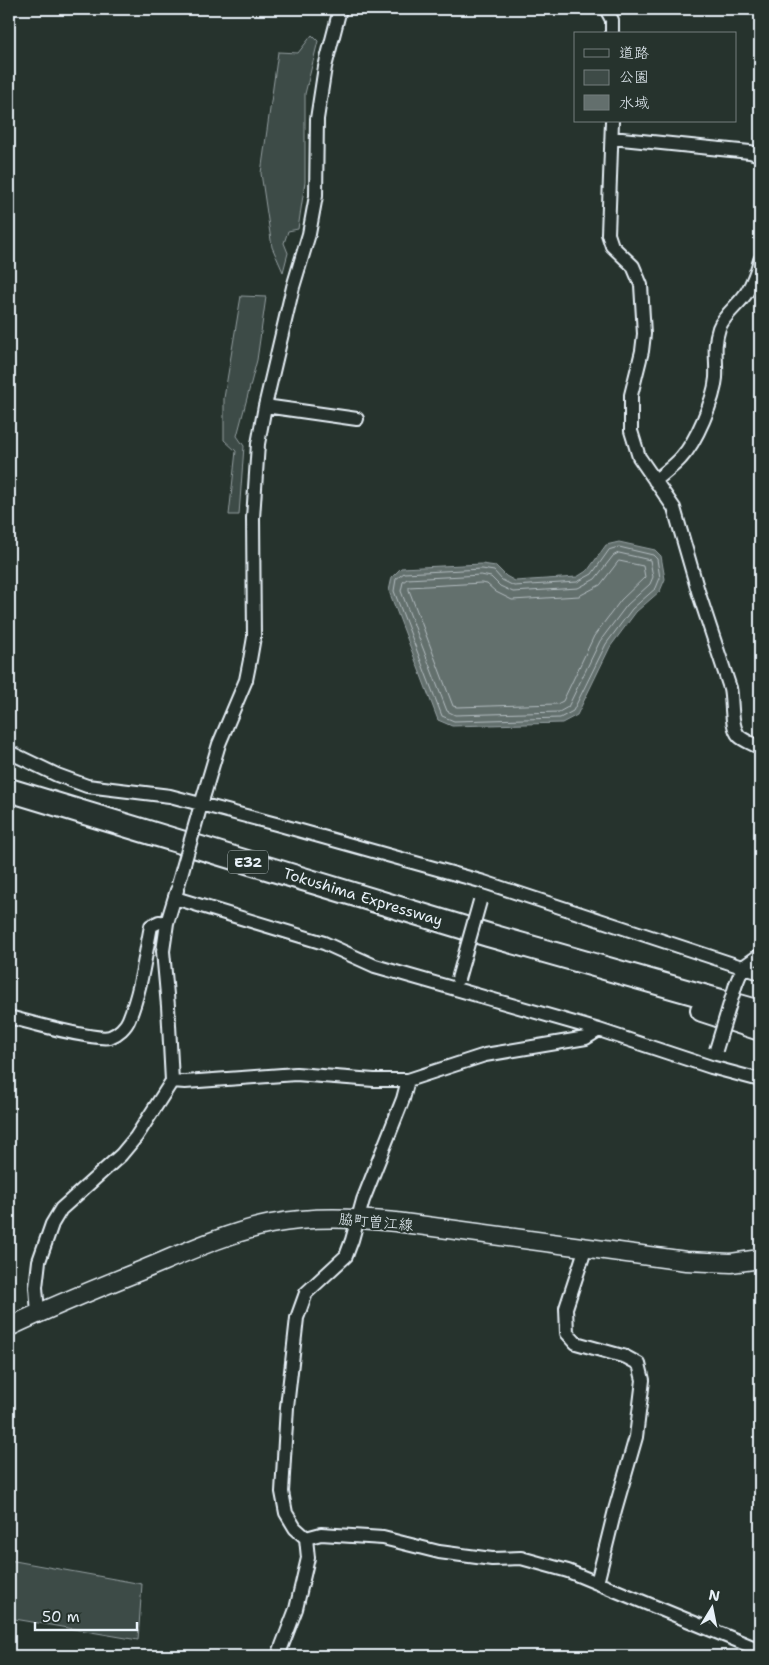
<svg xmlns="http://www.w3.org/2000/svg" width="769" height="1665" font-family="'Shantell Sans','Klee One',sans-serif">
<style>
.green{fill:#3e4b47;stroke:#939ea0}
.water{fill:#636f6d;stroke:#98a3a5}
.lines{fill:none;stroke-linecap:round;stroke-linejoin:round}
.shore{stroke:#b3bdc0;stroke-width:1}
.minor-casing{stroke:#e8f1f8;stroke-width:16}
.secondary-casing{stroke:#e8f1f8;stroke-width:21}
.motorway-casing{stroke:#e8f1f8;stroke-width:26}
.minor{stroke:#26332d;stroke-width:12}
.secondary{stroke:#26332d;stroke-width:18}
.motorway{stroke:#26332d;stroke-width:22}
.minor-bridge-casing{stroke:#e8f1f8;stroke-width:16;stroke-linecap:butt}
.minor-bridge{stroke:#26332d;stroke-width:12}
.labels{text-anchor:middle;dominant-baseline:central;stroke-width:4.5;stroke-linejoin:round;paint-order:stroke}
.shield{fill:#26332d;stroke:#aeb8bb;stroke-width:1}
.shield-label{font-size:14px;font-weight:bold;fill:#e8f1f8}
.street-label{font-size:15px;fill:#e8f1f8;stroke:#26332d}
</style>
<rect width="100%" height="100%" fill="#26332d"/>
<filter id="ink" filterUnits="userSpaceOnUse"><feTurbulence type="fractalNoise" baseFrequency=".02" numOctaves="2"/><feDisplacementMap in="SourceGraphic" scale="10" xChannelSelector="R" yChannelSelector="G"/><feConvolveMatrix kernelMatrix="1 2 1 2 8 2 1 2 1" color-interpolation-filters="sRGB"/></filter>
<g filter="url(#ink)">
<!-- green -->
<path class="green" d="M 312,35 L 318,41 L 305,94 L 305,182 L 298,229 L 288,231 L 284,243 L 288,253 L 283,272 L 272,247 L 261,173 L 278,52 L 298,53 Z
M 241,296 L 266,297 L 257,360 L 237,436 L 244,446 L 239,515 L 229,515 L 236,451 L 224,440 L 224,398 Z
M 9,1560 L 142,1584 L 138,1640 L 9,1618 Z"/>
<!-- water -->
<path class="water" d="M 619,542 L 655,550 L 661,556 L 665,579 L 660,591 L 636,612 L 610,647 L 577,715 L 562,723 L 452,726 L 438,720 L 389,591 L 392,577 L 401,568 L 482,564 L 496,566 L 506,576 L 515,581 L 577,577 L 588,570 L 606,545 Z"/>
<g class="lines">
<!-- shore -->
<path class="shore" d="M 619,547 L 653,555 L 657,559 L 660,578 L 656,588 L 632,609 L 606,644 L 573,711 L 560,718 L 454,721 L 442,716 L 394,591 L 396,579 L 404,573 L 482,569 L 494,571 L 502,580 L 514,586 L 577,582 L 592,574 L 609,550 Z
M 619,553 L 650,560 L 653,577 L 650,584 L 627,605 L 600,641 L 568,707 L 559,712 L 455,715 L 447,711 L 401,591 L 403,582 L 407,579 L 481,575 L 491,577 L 500,586 L 513,592 L 578,588 L 595,579 L 613,556 Z
M 619,561 L 643,566 L 645,577 L 621,600 L 594,636 L 563,701 L 557,704 L 457,707 L 453,706 L 409,590 L 409,587 L 481,583 L 487,584 L 496,592 L 512,600 L 579,596 L 600,585 Z"/>
<!-- minor casing -->
<g class="minor-casing">
<path id="minor" d="M 606,9 L 612,20 L 612,34
M 612,121 L 608,234 L 612,246 L 633,266 L 641,285 L 644,334 L 642,351 L 631,395 L 631,431 L 639,457 L 674,508 L 698,591 L 730,688 C 733,702 730,726 739,736 C 744,741 754,744 760,748
M 612,138 L 750,152 L 760,155
M 265,406 L 357,419
M 655,481 C 664,473 674,466 681,458 C 696,442 714,400 716,378 C 717,360 713,346 719,328 C 725,313 739,305 747,292 C 753,282 757,271 760,260
M 9,752 L 57,775 L 87,786 L 170,796 L 276,824 L 484,882 L 760,973
M 198,815 L 219,744 L 246,680 L 250,660 L 254,637 L 253,518 L 258,444 L 265,406 L 293,287 L 309,234 L 316,196 L 317,119 L 325,67 L 340,9
M 175,898 L 324,943 L 375,966 L 599,1030 L 711,1067 L 760,1080
M 736,984 L 743,967 L 760,955
M 9,1017 C 28,1022 96,1041 110,1037 C 118,1034 126,1027 129,1019 C 141,990 145,956 151,926 L 159,922 L 167,923
M 172,1081 L 185,1082 L 296,1074 L 374,1080 L 408,1080 L 485,1055 L 586,1038 L 599,1030
M 586,1247 L 566,1308 L 567,1333 L 576,1343 L 626,1357 L 639,1364 L 643,1380 L 636,1437 L 615,1510 L 597,1583
M 38,1313 L 36,1287 L 39,1261 L 52,1224 L 61,1209 L 121,1155 L 136,1137 L 172,1081 L 168,1006 L 163,951 L 167,923 L 177,890
M 306,1538 L 321,1534 L 383,1538 L 439,1552 L 492,1559 L 521,1558 L 568,1571 L 760,1650
M 278,1656 L 296,1609 L 308,1558 L 306,1538 L 295,1528 L 286,1513 L 282,1492 L 287,1407 L 297,1318 L 306,1293 L 346,1256 L 352,1240 L 363,1200 L 403,1099 L 408,1080"/>
</g>
<!-- secondary casing -->
<g class="secondary-casing">
<path id="secondary" d="M 9,1327 C 53,1306 100,1287 145,1269 C 186,1252 227,1233 271,1224 C 313,1216 354,1218 396,1222 L 686,1261 L 731,1263 L 760,1259"/>
</g>
<!-- motorway casing -->
<g class="motorway-casing">
<path id="motorway" d="M 9,790 L 488,935 L 760,1012
M 702,1010 L 760,1029"/>
</g>
<!-- minor -->
<use href="#minor" class="minor"/>
<!-- secondary -->
<use href="#secondary" class="secondary"/>
<!-- motorway -->
<use href="#motorway" class="motorway"/>
<!-- minor-bridge casing -->
<g class="minor-bridge-casing">
<path id="minor-bridge" d="M 178,885 L 198,815
M 458,979 L 480,901
M 716,1050 L 736,984"/>
</g>
<!-- minor-bridge -->
<use href="#minor-bridge" class="minor-bridge"/>
</g>
</g>
<g class="labels">
<!-- shield labels -->
<rect class="shield" x="228" y="850.5" width="40" height="23" rx="4"/>
<g class="shield-label">
<text x="248" y="862">E32</text>
</g>
<!-- street labels -->
<g class="street-label">
<text transform="translate(363 897) rotate(17)">Tokushima Expressway</text>
<text transform="translate(376 1222) rotate(5)">脇町曽江線</text>
</g>
</g>
<!-- margin -->
<rect width="769" height="1665" fill="none" stroke="#26332d" stroke-width="30"/>
<rect x="15" y="15" width="739" height="1635" fill="none" stroke="#e8f1f8" stroke-width="2" filter="url(#ink)"/>
<!-- legend -->
<rect x="574" y="32" width="162" height="90" fill="#26332d" stroke="#747f7e"/>
<rect x="584" y="49" width="25" height="8" fill="#26332d" stroke="#747f7e"/>
<text x="619" y="58" font-size="15" fill="#e8f1f8">道路</text>
<rect x="584" y="70" width="25" height="15" fill="#3e4b47" stroke="#747f7e"/>
<text x="619" y="82" font-size="15" fill="#e8f1f8">公園</text>
<rect x="584" y="95" width="25" height="15" fill="#636f6d" stroke="#747f7e"/>
<text x="619" y="108" font-size="15" fill="#e8f1f8">水域</text>
<!-- north arrow -->
<g transform="translate(712 1608) rotate(10)" stroke="#26332d" stroke-width="4" paint-order="stroke">
<path d="M0-4L9 19L0 12L-9 19Z" fill="#e8f1f8"/>
<text y="-8" font-size="14" font-weight="bold" text-anchor="middle" fill="#e8f1f8">N</text>
</g>
<!-- scale -->
<path d="M35 1622v8h102v-8" fill="none" stroke="#e8f1f8" stroke-width="2.5"/>
<text x="42" y="1622" font-size="15" fill="#e8f1f8" stroke="#26332d" stroke-width="4" paint-order="stroke">50 m</text>
</svg>
